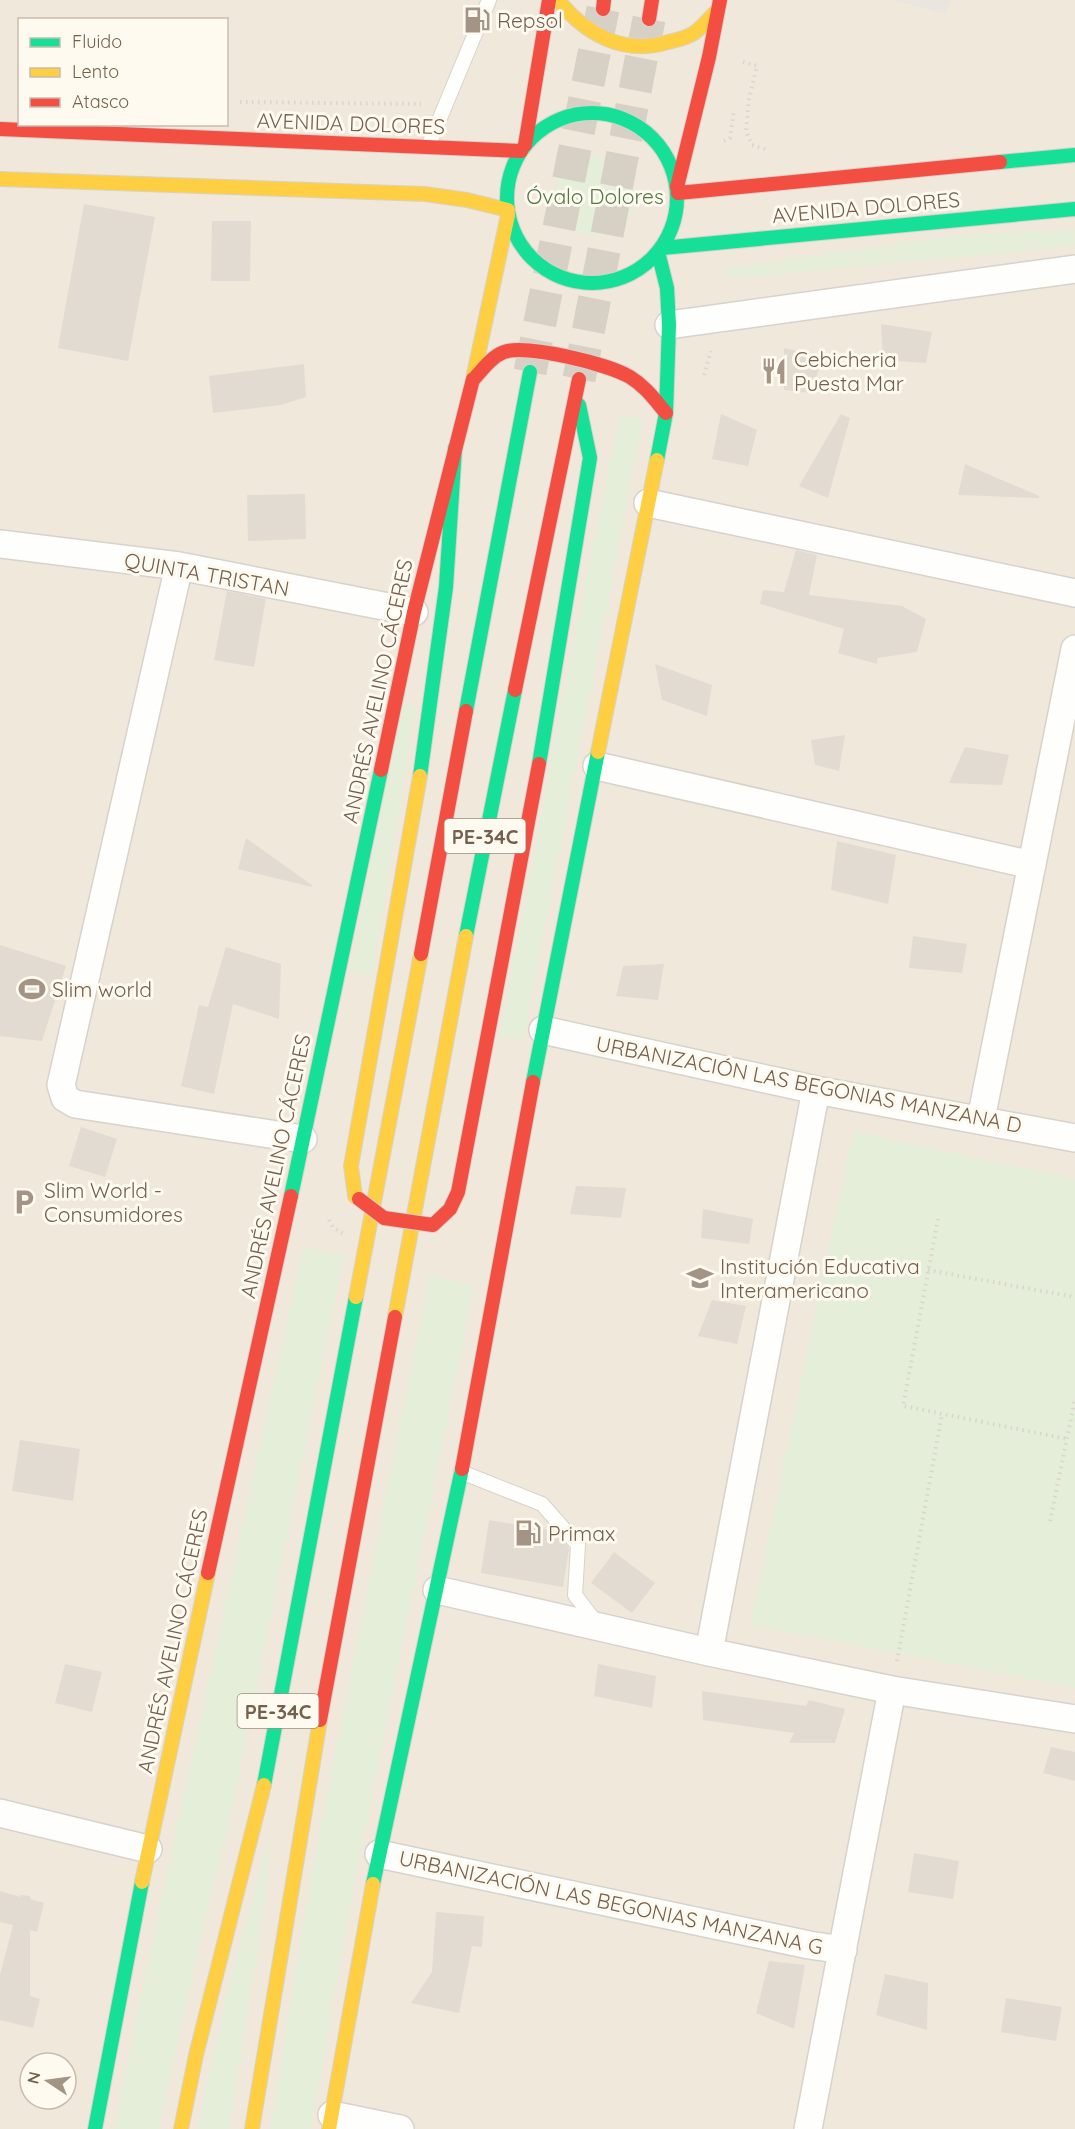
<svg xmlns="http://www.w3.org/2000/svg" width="1075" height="2129" font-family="Quicksand,sans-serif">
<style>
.residential{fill:#f0e8db;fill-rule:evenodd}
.industrial{fill:#eae5de}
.green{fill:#e4eed9}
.building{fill:#e2dbd2}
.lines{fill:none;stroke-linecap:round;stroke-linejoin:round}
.highway-tunnel{stroke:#d7d0c5;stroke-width:33;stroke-dasharray:33 16;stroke-linecap:butt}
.lane-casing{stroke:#d7d2cb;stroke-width:16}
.street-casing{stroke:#d7d2cb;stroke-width:30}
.fast-casing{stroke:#d8d2cb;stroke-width:16}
.slow-casing{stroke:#d8d2cb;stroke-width:16}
.jam-casing{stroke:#d8d2cb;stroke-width:16}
.path{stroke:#dad5cf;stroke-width:4;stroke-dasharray:1.5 4.5;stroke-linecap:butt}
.lane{stroke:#fefefc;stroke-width:14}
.street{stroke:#fefefc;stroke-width:27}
.fast{stroke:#16e098;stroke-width:14}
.slow{stroke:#ffcf43;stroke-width:14}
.jam{stroke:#f24e42;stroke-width:14}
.slow-bridge-casing{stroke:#d9d2cb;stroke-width:16;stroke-linecap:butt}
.jam-bridge-casing{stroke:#d9d2cb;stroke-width:16;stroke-linecap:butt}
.path-bridge{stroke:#dad5cf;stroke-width:4;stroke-dasharray:1.5 4.5;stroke-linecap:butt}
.slow-bridge{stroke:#ffcf43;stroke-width:14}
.jam-bridge{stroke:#f24e42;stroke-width:14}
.labels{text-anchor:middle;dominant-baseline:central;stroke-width:6;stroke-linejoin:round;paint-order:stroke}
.shield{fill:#fefaf0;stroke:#9e8e7e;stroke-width:1.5}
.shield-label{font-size:20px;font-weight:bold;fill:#755f4d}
.poi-label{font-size:21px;fill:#755f4d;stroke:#fefaf0;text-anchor:start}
.street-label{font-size:21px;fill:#755f4d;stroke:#fefaf0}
.park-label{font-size:21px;fill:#517a46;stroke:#fefaf0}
</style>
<rect width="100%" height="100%" fill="#f8f5ed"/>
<!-- residential -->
<path class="residential" d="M 0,0 L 1075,0 L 1075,2129 L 0,2129 ZM 20,20 L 226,20 L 226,124 L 20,124 ZM 30,2063 L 66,2063 L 66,2099 L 30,2099 Z"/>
<!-- industrial -->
<path class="industrial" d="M 892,0 L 951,0 L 946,14 Z"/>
<!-- green -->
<path class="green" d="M555 196a40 40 0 1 1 80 0a40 40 0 1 1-80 0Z
M 1075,230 L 1075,246 L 734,278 L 721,269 L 963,235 Z
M 620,415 L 643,418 L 523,1041 L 499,1036 L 584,587 Z
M 401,704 L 416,707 L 372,976 L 351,971 Z
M 853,1131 L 1075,1179 L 1075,1688 L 750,1625 Z
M 303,1247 L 344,1255 L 227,1834 L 209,1901 L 158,2129 L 114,2129 L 149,1955 Z
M 429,1275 L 474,1286 L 353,1889 L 311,2129 L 270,2129 L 310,1881 Z
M 271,1830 L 265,1901 L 229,2129 L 197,2129 L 229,1983 Z"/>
<!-- building -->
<path class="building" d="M 84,204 L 155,217 L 128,361 L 58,348 Z
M 212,221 L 251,221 L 250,281 L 211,281 Z
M 881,324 L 932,332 L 926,363 L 883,360 Z
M 784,348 L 823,357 L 811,393 L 784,390 Z
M 304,364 L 306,397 L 281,405 L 213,413 L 209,376 Z
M 721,414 L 757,430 L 748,466 L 712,459 Z
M 841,414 L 850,418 L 828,498 L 799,486 Z
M 965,464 L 1039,496 L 1039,498 L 958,495 Z
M 305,494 L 306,539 L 248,541 L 247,495 Z
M 796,550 L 817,555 L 809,595 L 902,606 L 926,619 L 917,652 L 878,658 L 877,664 L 838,653 L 844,629 L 760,604 L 763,590 L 784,592 Z
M 227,591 L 266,599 L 254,667 L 214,660 Z
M 655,664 L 712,685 L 707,716 L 662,700 Z
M 845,735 L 839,771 L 815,765 L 811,740 Z
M 965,747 L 1009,755 L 1002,785 L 949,783 Z
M 246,838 L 313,886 L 312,887 L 238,869 Z
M 837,841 L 896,855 L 888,904 L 831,890 Z
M 913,936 L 967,944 L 962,973 L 909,968 Z
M 0,945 L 66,966 L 42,1041 L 0,1036 Z
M 226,947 L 281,964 L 279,1019 L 233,1004 L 214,1094 L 181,1086 L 199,1005 L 208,1007 Z
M 664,964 L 658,1000 L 616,996 L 623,966 Z
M 81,1127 L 117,1139 L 105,1177 L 69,1166 Z
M 576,1186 L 626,1188 L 621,1218 L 570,1214 Z
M 703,1209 L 753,1219 L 749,1244 L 701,1238 Z
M 712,1300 L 746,1306 L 737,1344 L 698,1336 Z
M 20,1440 L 80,1449 L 73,1501 L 12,1491 Z
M 489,1520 L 554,1531 L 569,1548 L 563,1587 L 481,1573 Z
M 614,1552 L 655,1583 L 632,1613 L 591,1583 Z
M 65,1664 L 102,1672 L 92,1712 L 55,1703 Z
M 598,1664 L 656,1676 L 652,1708 L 594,1696 Z
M 702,1691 L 806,1706 L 809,1700 L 845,1709 L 835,1743 L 789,1743 L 794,1733 L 703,1720 Z
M 1051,1747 L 1075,1752 L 1075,1781 L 1043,1773 Z
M 914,1853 L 959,1861 L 953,1899 L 908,1892 Z
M 0,1891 L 20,1897 L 20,1895 L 30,1896 L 30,1899 L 44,1903 L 37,1932 L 30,1930 L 30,1996 L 40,1999 L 33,2028 L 0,2020 L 0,1975 L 13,1925 L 0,1922 Z
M 436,1912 L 484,1916 L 482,1947 L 472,1946 L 459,2013 L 411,2003 L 432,1972 Z
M 769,1961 L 805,1965 L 794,2029 L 756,2013 Z
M 885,1974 L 928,1983 L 927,2030 L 876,2015 Z
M 1006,1998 L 1062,2007 L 1056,2041 L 1001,2032 Z"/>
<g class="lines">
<!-- highway-tunnel -->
<path class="highway-tunnel" d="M 530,372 L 603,9
M 579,379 L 649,19"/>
<!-- lane casing -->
<g class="lane-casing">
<path id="lane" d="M 428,147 L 489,0
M 461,1472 L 542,1504 L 578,1545 L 575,1595 L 598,1625"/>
</g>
<!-- street casing -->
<g class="street-casing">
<path id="street" d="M 669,325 L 1075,269
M 648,503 L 1075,593
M 0,544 L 179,566 L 414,612
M 179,566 L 61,1085 L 65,1098 L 75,1104 L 303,1139
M 597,766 L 1032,865
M 543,1030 L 816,1090 L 1075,1138
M 981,1119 L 1075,649
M 437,1590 L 709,1652 L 892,1690 L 1075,1719
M 709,1652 L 816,1090
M 0,1813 L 148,1849
M 379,1854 L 809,1945 L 843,1950
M 332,2115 L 400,2129
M 808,2129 L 892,1690"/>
</g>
<!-- fast casing -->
<g class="fast-casing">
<path id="fast" d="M507 198a85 85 0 1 1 170 0a85 85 0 1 1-170 0Z
M 1000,162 L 1075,155
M 662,248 L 1075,209
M 657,460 L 666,413 L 669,325 L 667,288 L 658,252
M 466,711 L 530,372
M 539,764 L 590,458 L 579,405
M 420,776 L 446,587 L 455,448
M 466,936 L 515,690
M 533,1082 L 598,752
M 291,1196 L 381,770
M 264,1785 L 356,1297
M 373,1884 L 462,1469
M 95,2129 L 142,1882"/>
</g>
<!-- slow casing -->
<g class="slow-casing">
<path id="slow" d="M 558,0 C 585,34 624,56 668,42 C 677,40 687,38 694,33 C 703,27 710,17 718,10
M 0,179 L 425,194 L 467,200 L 508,210
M 473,379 L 508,215
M 598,752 L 657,460
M 356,1297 L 421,954
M 395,1317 L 466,936
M 142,1882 L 208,1573
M 181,2129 L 196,2055 L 264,1785
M 252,2129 L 320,1720
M 329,2129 L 373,1884"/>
</g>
<!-- jam casing -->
<g class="jam-casing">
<path id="jam" d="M 603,9 L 604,0
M 649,19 L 652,0
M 0,129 L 521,151
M 525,145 L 549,0
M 677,187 L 709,57 L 720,0
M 678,193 L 1000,162
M 473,380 C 482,370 491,357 504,352 C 527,344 608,364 630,377 C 645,386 655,400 666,413
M 515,690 L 579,379
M 381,770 L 414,612 L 473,379
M 421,954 L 466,711
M 462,1469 L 533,1082
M 208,1573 L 291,1196
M 320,1720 L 395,1317"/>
</g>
<!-- path -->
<path class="path" d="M 743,62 L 757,66 L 749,99 L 746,131 L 752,145 L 765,149
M 240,102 L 421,104
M 724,141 L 730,138 L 734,110
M 704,375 L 711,351
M 938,1219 L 903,1406 L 1067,1439
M 928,1270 L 1075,1297
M 1050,1521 L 1075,1399
M 897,1661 L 942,1414"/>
<!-- lane -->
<use href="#lane" class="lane"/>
<!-- street -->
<use href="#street" class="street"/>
<!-- fast -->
<use href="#fast" class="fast"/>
<!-- slow -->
<use href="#slow" class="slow"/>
<!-- jam -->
<use href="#jam" class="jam"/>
<!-- slow-bridge casing -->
<g class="slow-bridge-casing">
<path id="slow-bridge" d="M 359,1199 L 355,1196 L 351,1166 L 420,776"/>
</g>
<!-- jam-bridge casing -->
<g class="jam-bridge-casing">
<path id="jam-bridge" d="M 359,1199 L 384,1218 L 433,1225 L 450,1209 L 458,1192 L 539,764"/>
</g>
<!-- path-bridge -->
<path class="path-bridge" d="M 329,1220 L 333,1227 L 345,1235"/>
<!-- slow-bridge -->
<use href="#slow-bridge" class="slow-bridge"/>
<!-- jam-bridge -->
<use href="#jam-bridge" class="jam-bridge"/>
</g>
<!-- icons -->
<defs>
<g id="fuel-bare" transform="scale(2.07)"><path d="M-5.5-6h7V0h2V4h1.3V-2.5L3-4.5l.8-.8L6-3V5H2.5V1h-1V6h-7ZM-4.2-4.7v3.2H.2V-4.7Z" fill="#a39485" stroke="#fefaf0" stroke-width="2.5" paint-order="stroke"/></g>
<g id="restaurant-bare" transform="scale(2.07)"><path d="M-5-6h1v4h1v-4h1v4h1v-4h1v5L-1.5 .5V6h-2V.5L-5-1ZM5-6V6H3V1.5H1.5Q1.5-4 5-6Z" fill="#a39485" stroke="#fefaf0" stroke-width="2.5" paint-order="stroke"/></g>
<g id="stadium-bare" transform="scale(2.07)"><path d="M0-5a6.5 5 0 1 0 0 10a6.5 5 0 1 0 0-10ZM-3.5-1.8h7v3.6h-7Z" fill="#a39485" stroke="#fefaf0" stroke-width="2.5" paint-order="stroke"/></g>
<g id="parking-bare" transform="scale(2.07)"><path d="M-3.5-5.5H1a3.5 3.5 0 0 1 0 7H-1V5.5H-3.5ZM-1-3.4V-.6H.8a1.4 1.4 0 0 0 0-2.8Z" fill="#a39485" stroke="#fefaf0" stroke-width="2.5" paint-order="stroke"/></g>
<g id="school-bare" transform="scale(2.07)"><path d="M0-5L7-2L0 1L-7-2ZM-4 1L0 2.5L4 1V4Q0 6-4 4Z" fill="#a39485" stroke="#fefaf0" stroke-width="2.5" paint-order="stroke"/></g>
</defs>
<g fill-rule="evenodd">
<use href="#fuel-bare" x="477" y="20"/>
<use href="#restaurant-bare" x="774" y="371"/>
<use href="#stadium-bare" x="32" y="989"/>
<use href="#parking-bare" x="24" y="1202"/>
<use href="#school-bare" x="700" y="1278"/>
<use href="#fuel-bare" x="528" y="1533"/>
</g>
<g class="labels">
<!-- shield labels -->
<g class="shield">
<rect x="444.5" y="819" width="81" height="34" rx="4.5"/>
<rect x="237.5" y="1694" width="81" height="34" rx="4.5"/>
</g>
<g class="shield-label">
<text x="485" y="836">PE-34C</text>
<text x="278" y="1711">PE-34C</text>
</g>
<!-- poi labels -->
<g class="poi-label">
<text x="497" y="20">Repsol</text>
<text x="794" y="359">Cebicheria<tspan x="794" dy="24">Puesta Mar</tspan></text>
<text x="52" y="989">Slim world</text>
<text x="44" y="1190">Slim World -<tspan x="44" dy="24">Consumidores</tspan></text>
<text x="720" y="1266">Institución Educativa<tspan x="720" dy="24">Interamericano</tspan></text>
<text x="548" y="1533">Primax</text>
</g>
<!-- street labels -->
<g class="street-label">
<text transform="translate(351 123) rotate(2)">AVENIDA DOLORES</text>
<text transform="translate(866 207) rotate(-5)">AVENIDA DOLORES</text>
<text transform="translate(207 574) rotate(10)">QUINTA TRISTAN</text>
<text transform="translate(377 691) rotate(-78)">ANDRÉS AVELINO CÁCERES</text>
<text transform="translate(809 1084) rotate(11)">URBANIZACIÓN LAS BEGONIAS MANZANA D</text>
<text transform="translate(275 1166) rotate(-78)">ANDRÉS AVELINO CÁCERES</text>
<text transform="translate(172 1641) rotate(-78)">ANDRÉS AVELINO CÁCERES</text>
<text transform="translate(611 1902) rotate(12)">URBANIZACIÓN LAS BEGONIAS MANZANA G</text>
</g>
<!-- park labels -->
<g class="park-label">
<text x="595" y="196">Óvalo Dolores</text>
</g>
</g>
<!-- legend -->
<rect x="18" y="18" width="210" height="108" fill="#fefaf0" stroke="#c7bcaf" stroke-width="1.5"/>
<rect x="30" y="38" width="30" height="9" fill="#16e098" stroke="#c7bcaf" stroke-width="1.5"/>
<text x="72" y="48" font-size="18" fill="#755f4d">Fluido</text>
<rect x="30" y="68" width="30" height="9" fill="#ffcf43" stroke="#c7bcaf" stroke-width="1.5"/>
<text x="72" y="78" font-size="18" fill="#755f4d">Lento</text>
<rect x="30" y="98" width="30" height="9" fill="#f24e42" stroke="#c7bcaf" stroke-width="1.5"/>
<text x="72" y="108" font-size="18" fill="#755f4d">Atasco</text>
<!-- north arrow -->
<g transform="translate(48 2081) rotate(283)"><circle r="28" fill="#fefaf0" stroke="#c7bcaf" stroke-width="1.5"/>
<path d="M0-4.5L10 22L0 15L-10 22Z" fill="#a39485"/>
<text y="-9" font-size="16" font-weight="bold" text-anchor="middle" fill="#755f4d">N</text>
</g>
</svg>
